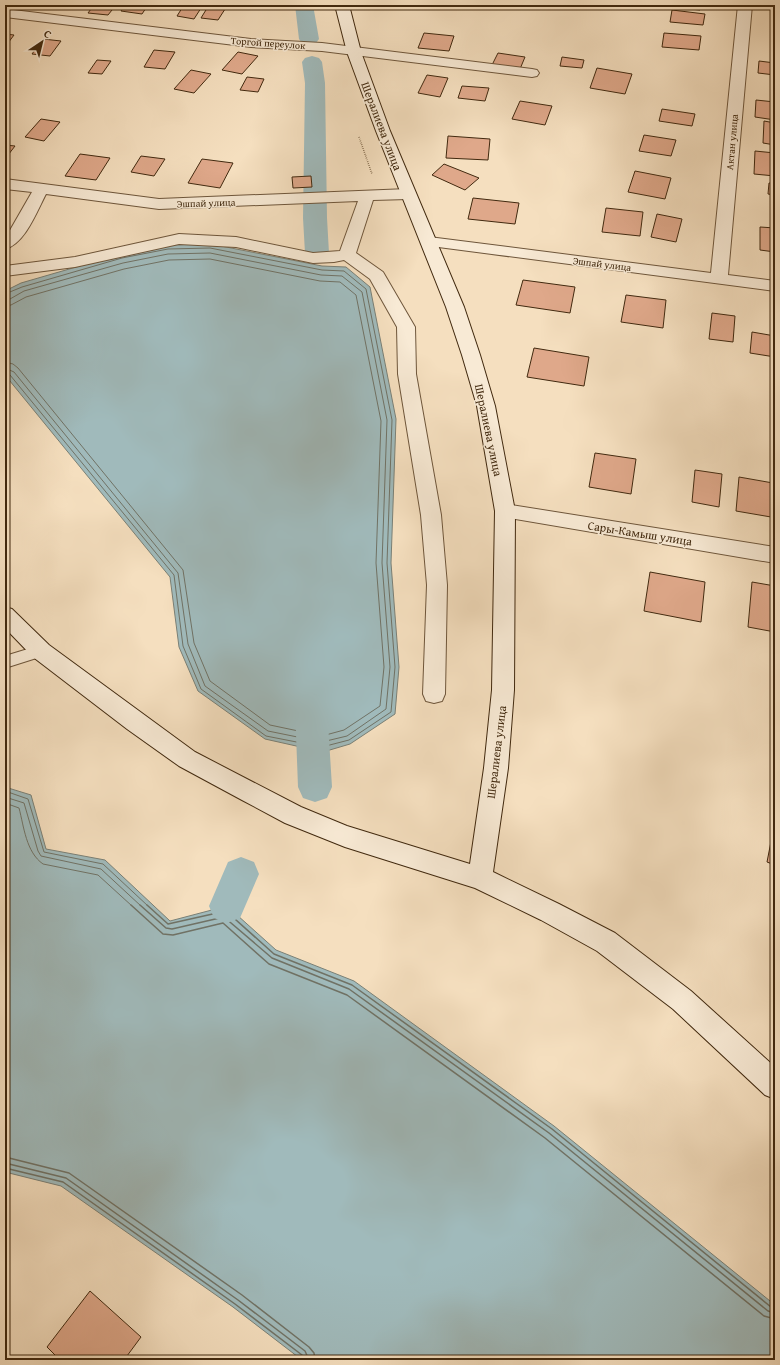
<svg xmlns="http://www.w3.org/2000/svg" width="780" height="1365" font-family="'Gentium Book Plus',serif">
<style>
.water{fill:#a0babb;stroke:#7a8076}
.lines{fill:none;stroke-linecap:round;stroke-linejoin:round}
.shore-far1{stroke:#707265;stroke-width:1}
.shore{stroke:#707265;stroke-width:1.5}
.canal{fill:#a0babb;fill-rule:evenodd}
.building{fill:#dfa88a;stroke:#41290f}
.lane-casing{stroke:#6e563b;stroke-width:2}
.street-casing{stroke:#6e563b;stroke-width:2}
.secondary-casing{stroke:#41290f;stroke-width:2}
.path{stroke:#41290f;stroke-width:1.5;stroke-dasharray:0.5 1.5;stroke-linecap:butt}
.lane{fill:#f8ead5;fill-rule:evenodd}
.street{fill:#f8ead5;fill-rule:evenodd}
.secondary{fill:#f8ead5;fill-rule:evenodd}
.labels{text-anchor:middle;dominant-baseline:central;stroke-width:3;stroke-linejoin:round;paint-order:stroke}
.far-street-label{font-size:10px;fill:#41290f;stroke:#f8ead5}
.street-label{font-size:12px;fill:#41290f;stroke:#f8ead5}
</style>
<rect width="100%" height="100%" fill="#f5dfbf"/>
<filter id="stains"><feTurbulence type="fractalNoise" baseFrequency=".005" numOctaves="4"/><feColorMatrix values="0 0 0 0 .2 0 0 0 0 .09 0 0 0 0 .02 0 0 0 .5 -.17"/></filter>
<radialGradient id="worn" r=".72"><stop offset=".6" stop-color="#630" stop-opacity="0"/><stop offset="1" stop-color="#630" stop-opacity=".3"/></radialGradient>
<!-- water -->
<path class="water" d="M 211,244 L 322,266 L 346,267 L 370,287 L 396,419 L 391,563 L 399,667 L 395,714 L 350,744 L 323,752 L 265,739 L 198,691 L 179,647 L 170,577 L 5,375 L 5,291 L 21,283 L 121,254 L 167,245 Z
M 5,787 L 31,795 L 46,849 L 105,860 L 170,921 L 227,906 L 276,950 L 354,981 L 554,1126 L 775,1305 L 775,1360 L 302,1360 L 233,1307 L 61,1186 L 5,1172 Z"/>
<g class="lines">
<!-- shore-far1 -->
<path class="shore-far1" d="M 5,294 L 22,287 L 122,258 L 168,249 L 210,248 L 322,270 L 344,271 L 366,289 L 392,420 L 387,563 L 395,667 L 391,712 L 349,740 L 322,747 L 266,736 L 201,689 L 183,646 L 174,575 L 10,375 L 5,373
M 5,300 L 10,299 L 24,291 L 123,263 L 168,254 L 210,253 L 321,275 L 342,276 L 362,292 L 387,420 L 382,563 L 390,667 L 386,709 L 347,736 L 322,742 L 268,731 L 205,686 L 188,644 L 178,573 L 14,372 L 5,368
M 5,306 L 11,305 L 26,297 L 124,269 L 169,260 L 210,259 L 320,281 L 340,282 L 356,295 L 381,421 L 376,563 L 384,667 L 380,706 L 344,730 L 322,736 L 270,725 L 210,681 L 194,643 L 183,570 L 18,368 L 13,364 L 5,362
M 5,791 L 28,799 L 44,852 L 103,864 L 148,906
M 5,797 L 24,803 L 38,851 L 41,856 L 101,869 L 141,906
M 5,803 L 19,808 C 24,827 26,852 43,864 L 98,875 L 132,906"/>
<!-- shore -->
<path class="shore" d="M 131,905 L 163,934 L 173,935 L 223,923 L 269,964 L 347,995 L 545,1138 L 764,1316 L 775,1319
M 140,905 L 166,928 L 172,929 L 224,917 L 272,958 L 349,989 L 549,1133 L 768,1311 L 775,1313
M 147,905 L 168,924 L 226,911 L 274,954 L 352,985 L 552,1129 L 771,1307 L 775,1308
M 5,1157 L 69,1173 L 242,1295 L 309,1347 L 314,1353 L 315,1360
M 5,1163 L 66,1178 L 238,1300 L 305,1351 L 309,1360
M 5,1168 L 63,1182 L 235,1304 L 302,1355 L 304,1360"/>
<!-- canal -->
<path class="canal" d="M 295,5 L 313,5 L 319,39 L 316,43 L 309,45 L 302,43 L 299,39 Z
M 312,56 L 319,58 L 322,62 L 325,83 L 327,218 L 329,253 L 325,258 L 317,260 L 309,258 L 305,253 L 303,218 L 305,83 L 302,62 L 305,58 Z
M 311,693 L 322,697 L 327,707 L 332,787 L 327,798 L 315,802 L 303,798 L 298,787 L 295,707 L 300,697 Z
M 241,857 L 254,862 L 259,874 L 240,918 L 227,923 L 214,918 L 209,906 L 228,862 Z"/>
</g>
<!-- building -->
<path class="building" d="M 94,5 L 116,5 L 108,15 L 88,13 Z
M 125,5 L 148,5 L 142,14 L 121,11 Z
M 184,5 L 203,5 L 194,19 L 177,16 Z
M 209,5 L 218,5 L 227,6 L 218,20 L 201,18 Z
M 400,5 L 428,5 L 427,8 Z
M 669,5 L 700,5 L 700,10 L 669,7 Z
M 672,10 L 705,14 L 703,25 L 670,22 Z
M 424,33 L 454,36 L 449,51 L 418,48 Z
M 664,33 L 701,36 L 699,50 L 662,47 Z
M 5,34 L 14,35 L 5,47 Z
M 43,39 L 61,41 L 50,56 L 32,54 Z
M 154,50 L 175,52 L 165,69 L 144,67 Z
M 238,52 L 258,56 L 242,74 L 222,70 Z
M 498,53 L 525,57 L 520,69 L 492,65 Z
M 562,57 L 584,60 L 582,68 L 560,66 Z
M 97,60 L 111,61 L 102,74 L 88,73 Z
M 759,61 L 775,63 L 775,75 L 758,73 Z
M 597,68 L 632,74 L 625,94 L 590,88 Z
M 191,70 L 211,74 L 194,93 L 174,89 Z
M 427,75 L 448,78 L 440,97 L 418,93 Z
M 247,77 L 264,79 L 258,92 L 240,90 Z
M 462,86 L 489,88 L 485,101 L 458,98 Z
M 756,100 L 775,102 L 775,120 L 755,117 Z
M 520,101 L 552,106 L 545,125 L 512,119 Z
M 662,109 L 695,114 L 692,126 L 659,121 Z
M 41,119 L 60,122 L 44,141 L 25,137 Z
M 764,121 L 775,123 L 775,145 L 763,143 Z
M 644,135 L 676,140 L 671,156 L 639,151 Z
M 448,136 L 490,139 L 488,160 L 446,158 Z
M 5,145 L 15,146 L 5,159 Z
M 755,151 L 775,153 L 775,176 L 754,174 Z
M 80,154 L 110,158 L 96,180 L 65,176 Z
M 141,156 L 165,159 L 154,176 L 131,172 Z
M 202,159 L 233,163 L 220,188 L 188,183 Z
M 444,164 L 479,178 L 465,190 L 432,175 Z
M 635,171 L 671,178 L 665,199 L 628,192 Z
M 311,176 L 312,187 L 293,188 L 292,177 Z
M 769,183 L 775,183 L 775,195 L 768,194 Z
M 473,198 L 519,203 L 515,224 L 468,219 Z
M 606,208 L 643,212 L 640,236 L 602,232 Z
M 657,214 L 682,219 L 676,242 L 651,237 Z
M 760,227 L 775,228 L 775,252 L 760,250 Z
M 523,280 L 575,287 L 570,313 L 516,305 Z
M 626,295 L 666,300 L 663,328 L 621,322 Z
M 712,313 L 735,316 L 733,342 L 709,339 Z
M 752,332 L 775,336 L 775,357 L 750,353 Z
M 534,348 L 589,357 L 584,386 L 527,377 Z
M 595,453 L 636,459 L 631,494 L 589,487 Z
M 695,470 L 722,474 L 719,507 L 692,502 Z
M 739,477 L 773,483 L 771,517 L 736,511 Z
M 650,572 L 705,582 L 701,622 L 644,611 Z
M 752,582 L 775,586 L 775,632 L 748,627 Z
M 775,821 L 775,865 L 767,862 Z
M 90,1291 L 141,1337 L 124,1360 L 60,1360 L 47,1347 Z"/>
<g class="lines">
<!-- lane casing -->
<g class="lane-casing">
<path id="lane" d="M 41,645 L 46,647 L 48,651 L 46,655 L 5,668 L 5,656 Z"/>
</g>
<!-- street casing -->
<g class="street-casing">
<path id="street" d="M 738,5 L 752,5 L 728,275 L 775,281 L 775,291 L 423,245 L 421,242 L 423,239 L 429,237 L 711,273 Z
M 5,9 L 251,39 L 322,43 L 532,69 L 537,70 L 539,73 L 537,76 L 532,77 L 322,51 L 251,47 L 5,17 Z
M 5,179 L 159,199 L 408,189 L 413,191 L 416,194 L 413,197 L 408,199 L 373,200 L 356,253 L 383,272 L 415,327 L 416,374 L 441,515 L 447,585 L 445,694 L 442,701 L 434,703 L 426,701 L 423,694 L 427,585 L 421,515 L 398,374 L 397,327 L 370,279 L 344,260 L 334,262 L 313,263 L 236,247 L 179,244 L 75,267 L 5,276 L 5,266 L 75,257 L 179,234 L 236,237 L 313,253 L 340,251 L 358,201 L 159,209 L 46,194 C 37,211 25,244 5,249 L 5,236 L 9,232 L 32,192 L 5,189 Z
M 505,504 L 775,547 L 775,563 L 498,516 L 495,511 L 498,506 Z"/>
</g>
<!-- secondary casing -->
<g class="secondary-casing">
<path id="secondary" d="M 335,5 L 349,5 L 361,52 L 390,131 L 464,307 L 480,355 L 495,406 L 515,511 L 514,690 L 508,768 L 493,872 L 559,904 L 615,933 L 691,991 L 775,1067 L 775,1099 L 765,1095 L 673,1009 L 597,951 L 541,920 L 475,888 L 345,847 L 285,823 L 242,800 L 179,766 L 127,729 L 33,657 L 5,628 L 5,607 L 12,609 L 49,645 L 195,752 L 301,807 L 347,826 L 470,864 L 484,768 L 492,690 L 495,511 L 477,406 L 462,355 L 446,307 L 376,131 L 347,52 Z"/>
</g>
<!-- path -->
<path class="path" d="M 359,137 L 372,174"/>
<!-- lane -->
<use href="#lane" class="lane"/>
<!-- street -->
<use href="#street" class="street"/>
<!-- secondary -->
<use href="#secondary" class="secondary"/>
</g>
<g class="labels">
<!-- far-street labels -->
<g class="far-street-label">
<text transform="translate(268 43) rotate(4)">Торгой переулок</text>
<text transform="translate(732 142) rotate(-85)">Актан улица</text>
<text transform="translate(206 203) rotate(-2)">Эшпай улица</text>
<text transform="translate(602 264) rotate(7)">Эшпай улица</text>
</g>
<!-- street labels -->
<g class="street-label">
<text transform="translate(382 126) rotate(69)">Шералиева улица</text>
<text transform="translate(489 430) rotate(78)">Шералиева улица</text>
<text transform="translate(640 533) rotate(9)">Сары-Камыш улица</text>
<text transform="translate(496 752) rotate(-83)">Шералиева улица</text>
</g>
</g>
<!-- margin -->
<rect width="780" height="1365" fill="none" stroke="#f5dfbf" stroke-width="20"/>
<rect x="6" y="6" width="768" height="1353" fill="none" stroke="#41290f" stroke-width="2"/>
<rect x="10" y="10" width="760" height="1345" fill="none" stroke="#41290f"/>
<!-- north arrow -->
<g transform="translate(42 42) rotate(35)" stroke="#f8ead5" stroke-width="3" paint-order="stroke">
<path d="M0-3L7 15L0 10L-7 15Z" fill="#41290f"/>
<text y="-6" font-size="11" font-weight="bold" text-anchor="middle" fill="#41290f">С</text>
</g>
<rect width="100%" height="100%" filter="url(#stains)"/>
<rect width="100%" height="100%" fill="url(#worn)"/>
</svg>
